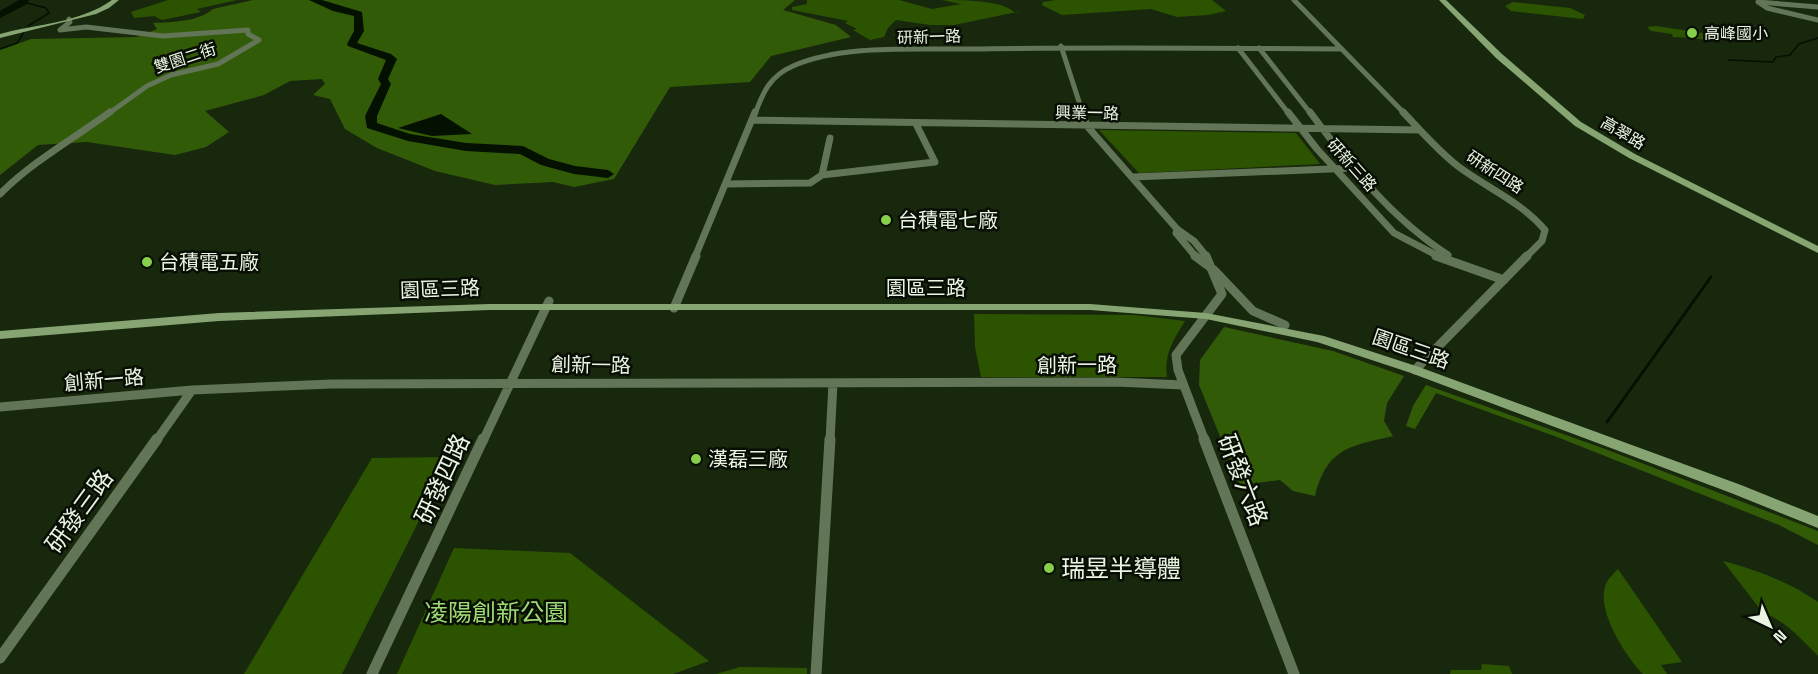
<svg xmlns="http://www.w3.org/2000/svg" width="1818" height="674" font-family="'Space Grotesk','Noto Sans TC',sans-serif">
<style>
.green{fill:#2c5400}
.forest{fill:#325b08}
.water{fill:#041000}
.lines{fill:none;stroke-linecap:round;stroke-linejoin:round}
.stream-far1{stroke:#041000;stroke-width:1.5}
.stream{stroke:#041000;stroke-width:3}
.river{fill:#041000;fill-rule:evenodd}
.street-far3{stroke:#627556;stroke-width:5}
.street-far2{stroke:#627556;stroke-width:7}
.street-far1{stroke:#627556;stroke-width:9}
.street{stroke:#627556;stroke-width:11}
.secondary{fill:#86a572;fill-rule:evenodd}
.poi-dot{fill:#86cf4b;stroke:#080e04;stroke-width:2}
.labels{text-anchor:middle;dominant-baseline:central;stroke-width:5;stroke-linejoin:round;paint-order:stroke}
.far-poi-label{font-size:16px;fill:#e9f4e3;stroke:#080e04;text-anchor:start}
.far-street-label{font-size:16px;fill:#e9f4e3;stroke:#080e04}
.poi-label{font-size:20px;fill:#e9f4e3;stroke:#080e04;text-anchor:start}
.street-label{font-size:20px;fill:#e9f4e3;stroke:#080e04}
.near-street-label{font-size:24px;fill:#e9f4e3;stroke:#080e04}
.near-poi-label{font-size:24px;fill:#e9f4e3;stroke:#080e04;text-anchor:start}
.near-park-label{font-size:24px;fill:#9eda74;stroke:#080e04}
</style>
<rect width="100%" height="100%" fill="#18280d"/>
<!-- green -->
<path class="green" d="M 168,0 L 237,0 L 197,9 L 201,12 L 162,20 L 154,16 L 134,18 L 131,12 Z
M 807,0 L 899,0 L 932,9 L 961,4 L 942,0 C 961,0 1002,0 1014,12 L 1022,11 L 954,25 L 930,25 L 896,20 L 888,28 L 884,37 L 870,40 L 853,30 L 857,29 L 845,23 L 848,21 L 792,10 L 792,7 L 807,4 Z
M 1056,0 L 1212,0 L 1226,11 L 1208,15 L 1177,17 L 1151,9 L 1062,15 L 1042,5 L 1043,2 Z
M 1513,2 L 1570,8 L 1585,15 L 1583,19 L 1511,11 L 1505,6 Z
M 1656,26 L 1716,35 L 1724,41 C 1706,41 1690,37 1673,37 L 1672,34 L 1651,31 L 1647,27 Z
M 1099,130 L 1296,133 L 1320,164 L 1139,173 Z
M 974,314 L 1134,315 L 1185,321 C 1173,341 1164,353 1167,377 L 981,377 L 975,347 Z
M 451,457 L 342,674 L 244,674 L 372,458 Z
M 454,548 L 570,553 L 709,661 L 673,674 L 397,674 Z
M 1723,561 C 1757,570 1789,582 1818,602 L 1818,656 C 1802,640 1785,620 1763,613 Z
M 1618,569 L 1682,662 L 1661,665 L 1667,674 L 1643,674 C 1626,657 1595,609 1606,584 C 1608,579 1614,573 1618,569 Z
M 1482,664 L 1509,666 L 1512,674 L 1450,674 L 1451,670 L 1481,670 Z
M 740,667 L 807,668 L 807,674 L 716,674 Z"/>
<!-- forest -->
<path class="forest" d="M 253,0 L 795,0 L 783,10 L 836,25 L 851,37 L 771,56 L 750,82 L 670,87 L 614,179 L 574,187 L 553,182 L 495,185 L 435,171 L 377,148 L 345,129 L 330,99 L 313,95 L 325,84 L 322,79 L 290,81 L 264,95 L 205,111 L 229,132 L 206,147 L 175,155 L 87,142 L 38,145 L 0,175 L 0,50 L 31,39 L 137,37 L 157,29 L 153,23 C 172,22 198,22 213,9 Z
M 1224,327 L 1333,351 L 1404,376 L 1387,403 L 1384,421 L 1393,436 C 1350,446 1327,448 1315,496 L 1293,491 L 1280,480 L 1240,485 L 1199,385 L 1200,360 Z
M 1426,385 L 1605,449 L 1818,531 L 1818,545 L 1779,525 L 1557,437 L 1436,393 L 1415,429 L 1406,426 L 1413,406 Z"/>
<!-- water -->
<path class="water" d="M 441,114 L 472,134 L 432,136 L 398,128 Z"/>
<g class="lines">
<!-- stream-far1 -->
<path class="stream-far1" d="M 24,2 L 46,8 L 49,13 L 28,26
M 0,49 L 17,43 L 24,32
M 1729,60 L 1773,62 L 1776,57 L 1790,55 L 1799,44 L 1818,38"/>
<!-- stream -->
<path class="stream" d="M 1607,422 L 1711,277"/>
<!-- river -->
<path class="river" d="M 29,0 L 27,4 L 0,18 L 0,11 L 19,0 Z
M 309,0 L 322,0 L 362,12 L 364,31 L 357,43 L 391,54 L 397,59 L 388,79 L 391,84 L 377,116 L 377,123 L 410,134 L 466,143 L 523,146 L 549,159 L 575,166 L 608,170 L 614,174 L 608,178 L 574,174 L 541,165 L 520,154 L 466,151 L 408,141 L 367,128 L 365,116 L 381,84 L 378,79 L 386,60 L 348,46 L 347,44 L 354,31 L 354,16 L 333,11 Z"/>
<!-- street-far3 -->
<path class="street-far3" d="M 1294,0 L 1405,114
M 1818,7 L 1758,2 L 1767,8 L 1818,20
M 69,19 L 70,22 L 60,30 L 86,27 L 163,36 L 248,30 L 248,34 L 259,40 L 218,64 L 171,75 L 147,86 L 108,114
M 1061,46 L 1083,114
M 1238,48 L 1289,114
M 1259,48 L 1311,114
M 755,114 C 763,92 770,76 793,66 C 843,44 915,50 969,49 C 1093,47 1217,48 1342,49"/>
<!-- street-far2 -->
<path class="street-far2" d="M 1082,112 L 1087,126 L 1177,229 L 1194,241 L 1207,257
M 1288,112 L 1317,149 L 1394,233 L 1440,257
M 1310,112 C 1350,166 1391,218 1448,255
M 1403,112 C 1421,131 1439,152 1459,167 C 1489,189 1521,202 1545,230 L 1542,241 L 1526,257
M 753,120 L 1419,130
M 822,175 L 830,138
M 1133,177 L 1354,168
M 726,184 L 810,183 L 822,175 L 935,162 L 916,124
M 0,194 C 33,161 73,139 110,112
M 1177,229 L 1176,233 L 1196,257
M 695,257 L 755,112"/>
<!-- street-far1 -->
<path class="street-far1" d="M 1195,256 L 1214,270 L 1253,311 L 1285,325
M 1436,256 L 1504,280
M 674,308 L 696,256
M 1415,370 L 1527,256
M 0,407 L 192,390 L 331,384 L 1116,382 L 1183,385
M 156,441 L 192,390
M 483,441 L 549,301
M 830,441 L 833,383
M 1205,441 L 1178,370 L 1176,355 L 1222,294 L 1206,256"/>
<!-- street -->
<path class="street" d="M 1204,439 L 1294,674
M 0,658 L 157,439
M 372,674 L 483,439
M 816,674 L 830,439"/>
<!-- secondary -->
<path class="secondary" d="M 112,0 L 119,0 L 109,8 L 96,14 L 0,38 L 0,34 C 36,24 80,23 112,0 Z
M 1439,0 L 1446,0 L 1502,54 L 1581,122 L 1635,154 L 1818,246 L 1818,253 L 1629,158 L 1575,126 L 1496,58 Z
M 489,304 L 1090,304 L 1206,313 L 1324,336 L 1419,367 L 1741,485 L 1818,516 L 1818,528 L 1731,493 L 1411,373 L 1317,342 L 1206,319 L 1090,310 L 489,310 L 219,321 L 0,339 L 0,331 L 219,313 Z"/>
</g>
<!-- markers -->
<g class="poi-dot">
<circle cx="1692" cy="33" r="6"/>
<circle cx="886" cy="220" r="6"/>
<circle cx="147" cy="262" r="6"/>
<circle cx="696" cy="459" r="6"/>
<circle cx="1049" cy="568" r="6"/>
</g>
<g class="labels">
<!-- far-poi labels -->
<g class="far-poi-label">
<text x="1704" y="33">高峰國小</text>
</g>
<!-- far-street labels -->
<g class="far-street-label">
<text transform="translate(929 37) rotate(-2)">研新一路</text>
<text transform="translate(185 58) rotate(-18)">雙園二街</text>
<text transform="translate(1087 113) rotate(1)">興業一路</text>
<text transform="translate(1623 133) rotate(30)">高翠路</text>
<text transform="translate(1352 165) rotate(48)">研新三路</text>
<text transform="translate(1495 172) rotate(33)">研新四路</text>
</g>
<!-- poi labels -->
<g class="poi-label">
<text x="898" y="220">台積電七廠</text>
<text x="159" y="262">台積電五廠</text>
<text x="708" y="459">漢磊三廠</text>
</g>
<!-- street labels -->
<g class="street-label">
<text x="926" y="288">園區三路</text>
<text transform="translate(440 289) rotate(-2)">園區三路</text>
<text transform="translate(1411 349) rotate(19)">園區三路</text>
<text transform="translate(591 365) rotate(1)">創新一路</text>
<text x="1077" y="365">創新一路</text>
<text transform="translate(104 380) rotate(-5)">創新一路</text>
</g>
<!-- near-street labels -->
<g class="near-street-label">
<text transform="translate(442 479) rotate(-65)">研發四路</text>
<text transform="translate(1243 480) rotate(69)">研發六路</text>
<text transform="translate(79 511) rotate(-54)">研發三路</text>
</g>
<!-- near-poi labels -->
<g class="near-poi-label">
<text x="1061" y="568">瑞昱半導體</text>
</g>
<!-- near-park labels -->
<g class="near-park-label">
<text x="496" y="612">凌陽創新公園</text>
</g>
</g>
<!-- north arrow -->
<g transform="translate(1770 626) rotate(136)" stroke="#080e04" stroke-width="4.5" paint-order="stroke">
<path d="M0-4.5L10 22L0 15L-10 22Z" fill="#e9f4e3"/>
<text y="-9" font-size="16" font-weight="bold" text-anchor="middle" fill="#e9f4e3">N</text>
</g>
</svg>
